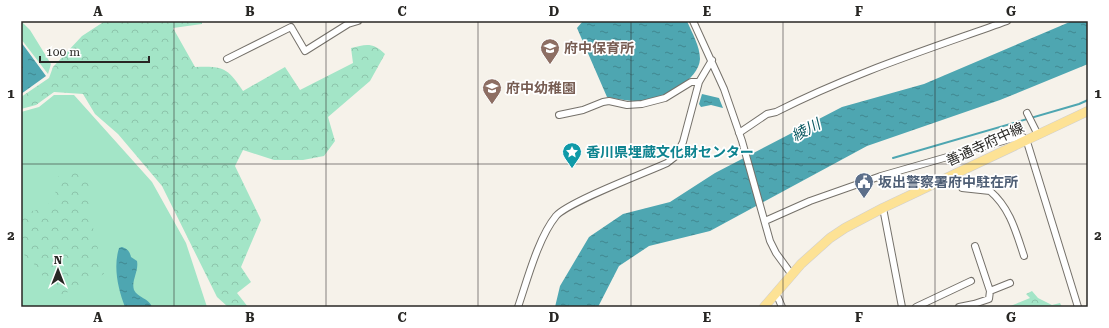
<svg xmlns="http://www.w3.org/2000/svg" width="1109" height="328" font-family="'Roboto Serif','Noto Sans JP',serif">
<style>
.green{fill:#a3e5c7}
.forest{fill:url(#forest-crowns)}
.water{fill:url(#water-ripples)}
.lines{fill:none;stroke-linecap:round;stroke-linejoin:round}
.stream{stroke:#4ea6b1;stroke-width:2}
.minor-casing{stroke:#75716a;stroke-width:8}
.primary-casing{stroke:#d0cfcf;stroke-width:10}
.minor{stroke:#fff;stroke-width:6}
.primary{stroke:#fde295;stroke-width:9}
.grid{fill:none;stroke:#282724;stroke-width:1;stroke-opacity:0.55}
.labels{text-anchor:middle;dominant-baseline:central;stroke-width:3.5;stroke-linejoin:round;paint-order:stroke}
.education-label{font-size:14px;font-weight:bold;fill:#785e54;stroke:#fff;text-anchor:start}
.street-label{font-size:14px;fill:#282724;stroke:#fff}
.culture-label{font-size:14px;font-weight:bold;fill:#0d838f;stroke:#fff;text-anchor:start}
.service-label{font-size:14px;font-weight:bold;fill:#4e5e75;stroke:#fff;text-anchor:start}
.water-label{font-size:15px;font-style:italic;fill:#0b5961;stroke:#fff}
.neatline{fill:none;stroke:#282724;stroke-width:1.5}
.grid-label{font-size:13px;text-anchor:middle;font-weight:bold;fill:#282724}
</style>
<defs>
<pattern id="forest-crowns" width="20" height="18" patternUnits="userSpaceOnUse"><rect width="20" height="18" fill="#a3e5c7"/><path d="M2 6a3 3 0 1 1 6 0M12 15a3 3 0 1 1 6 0" fill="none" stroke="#8cc4ab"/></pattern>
<pattern id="water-ripples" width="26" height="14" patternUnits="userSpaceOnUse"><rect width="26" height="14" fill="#4ea6b1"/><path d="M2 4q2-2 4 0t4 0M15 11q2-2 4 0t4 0" fill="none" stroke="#418790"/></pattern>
</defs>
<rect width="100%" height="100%" fill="#f6f2ea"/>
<!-- green -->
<path class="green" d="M 21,21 L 30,30 L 51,64 L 48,74 L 21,39 Z
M 54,95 L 74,95 L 152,182 L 186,243 L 207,307 L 21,307 L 21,112 L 39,107 Z"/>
<!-- forest -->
<path class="forest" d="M 105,21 L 202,21 L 202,24 L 173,28 L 195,67 C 223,66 227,67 243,91 L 285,67 L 300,90 L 353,63 L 351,48 C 366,44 373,42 385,54 L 370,81 L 328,117 L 335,141 L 324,156 L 303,160 L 274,160 L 243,150 L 235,166 L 261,220 L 241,267 L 251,282 L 237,293 L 248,307 L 228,307 L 217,297 L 162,186 L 118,134 L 95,114 L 83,94 L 54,92 L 36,105 L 21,109 L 21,97 L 49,78 L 53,67 L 82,36 Z
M 90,168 L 91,219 L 104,274 L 56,298 L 38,268 L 21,252 L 21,208 L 34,211 L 54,201 L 59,171 Z
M 1032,291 L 1038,298 L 1052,305 L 1060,303 L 1062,307 L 1008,307 L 1030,298 L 1026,294 Z"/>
<!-- water -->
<path class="water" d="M 583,21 L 687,21 C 692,33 700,46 700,59 C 699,80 663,100 644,101 C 631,102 619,99 607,97 L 577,28 Z
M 1072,21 L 1088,21 L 1088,64 L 1000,100 L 867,146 L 710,231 L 649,246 L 619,266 L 598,307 L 555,307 L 560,286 L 589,237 L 623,214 L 670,202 L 715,173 L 842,107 L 924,84 Z
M 21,42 L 46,76 L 21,94 Z
M 702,94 L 719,98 L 723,108 L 711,105 L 701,107 L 699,104 Z
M 122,247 C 128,249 130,252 131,257 L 137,261 C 139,271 131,281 134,290 C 138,298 149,298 152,307 L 125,307 C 118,289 113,267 119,248 Z"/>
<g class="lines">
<!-- stream -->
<path class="stream" d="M 893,158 L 1079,104 L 1088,100"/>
<!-- minor casing -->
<g class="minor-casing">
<path id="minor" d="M 693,21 L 724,89 L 742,141 L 770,241 L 776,253 L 792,275
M 227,59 L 291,27 L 305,51 L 348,24 L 358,21
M 1027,113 L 1038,135
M 559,115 L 583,110 L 603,102 L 609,101 L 627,105 L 642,104 L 665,98 L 691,82 L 699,82
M 739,133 L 767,114 L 776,112 C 850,74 929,49 1007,21
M 955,173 L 962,188 L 990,191 C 1010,208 1016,232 1024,256
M 883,208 L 902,307
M 765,221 L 810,201 L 881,176 L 1017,137 L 1023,137 L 1028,145 L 1078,307
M 975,246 L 990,291 L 989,299 L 974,304 L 975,307
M 990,291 L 1010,283
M 776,293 L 782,307
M 518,307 C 527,281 538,238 556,216 C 568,202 645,173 667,163 L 676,156 L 683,142 L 699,82 L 712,60
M 916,307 L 971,281
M 959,307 L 974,304"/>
</g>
<!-- primary casing -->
<g class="primary-casing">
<path id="primary" d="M 764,307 L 801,264 L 830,238 L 845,228 L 883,208 L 1088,111"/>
</g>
<!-- minor -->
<use href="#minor" class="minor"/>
<!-- primary -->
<use href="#primary" class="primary"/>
</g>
<!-- grid -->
<path class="grid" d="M 174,21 L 174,307M 326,21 L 326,307M 478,21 L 478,307M 631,21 L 631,307M 783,21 L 783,307M 935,21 L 935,307M 21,164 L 1088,164"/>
<!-- icons -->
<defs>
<g id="school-pin" transform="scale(1)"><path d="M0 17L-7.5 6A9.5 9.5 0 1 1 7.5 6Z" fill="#8d6e63" stroke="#fff"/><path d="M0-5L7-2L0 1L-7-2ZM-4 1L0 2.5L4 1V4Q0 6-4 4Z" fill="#fff"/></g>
<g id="sight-pin" transform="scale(1)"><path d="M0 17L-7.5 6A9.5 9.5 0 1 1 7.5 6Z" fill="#0f9aa8" stroke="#fff"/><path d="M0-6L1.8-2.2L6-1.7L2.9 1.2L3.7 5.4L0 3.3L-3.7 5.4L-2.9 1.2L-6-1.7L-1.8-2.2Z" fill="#fff"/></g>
<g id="civic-pin" transform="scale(1)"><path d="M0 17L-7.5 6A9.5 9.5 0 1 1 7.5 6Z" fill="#5c6f8a" stroke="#fff"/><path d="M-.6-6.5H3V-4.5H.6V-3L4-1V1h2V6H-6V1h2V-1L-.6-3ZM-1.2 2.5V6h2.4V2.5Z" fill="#fff"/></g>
</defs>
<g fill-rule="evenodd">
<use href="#school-pin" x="550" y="48"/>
<use href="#school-pin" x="492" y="88"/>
<use href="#sight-pin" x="572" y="152"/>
<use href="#civic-pin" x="864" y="182"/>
</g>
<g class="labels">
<!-- education labels -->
<g class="education-label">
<text x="564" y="48">府中保育所</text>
<text x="506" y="88">府中幼稚園</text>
</g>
<!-- street labels -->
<g class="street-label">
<text transform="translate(985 144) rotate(-25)">善通寺府中線</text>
</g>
<!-- culture labels -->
<g class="culture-label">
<text x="586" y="152">香川県埋蔵文化財センター</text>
</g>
<!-- service labels -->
<g class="service-label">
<text x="878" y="182">坂出警察署府中駐在所</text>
</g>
<!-- water labels -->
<g class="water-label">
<text transform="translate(806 130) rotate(-28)">綾川</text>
</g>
</g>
<!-- border -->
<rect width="1109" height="328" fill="none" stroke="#ffffff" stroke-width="44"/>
<!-- north arrow -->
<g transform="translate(58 270)" stroke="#ffffff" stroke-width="3" paint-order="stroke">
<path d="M0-3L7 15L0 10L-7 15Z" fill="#282724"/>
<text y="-6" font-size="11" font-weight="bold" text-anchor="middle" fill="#282724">N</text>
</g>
<!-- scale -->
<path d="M40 56v6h109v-6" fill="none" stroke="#282724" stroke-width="2"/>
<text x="46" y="56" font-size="12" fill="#282724" stroke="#ffffff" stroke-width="3" paint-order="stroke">100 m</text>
<rect x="22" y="22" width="1065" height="284" class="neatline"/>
<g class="grid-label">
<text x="98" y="16">A</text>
<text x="250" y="16">B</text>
<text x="402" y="16">C</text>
<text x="554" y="16">D</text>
<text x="707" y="16">E</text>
<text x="859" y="16">F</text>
<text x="1011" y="16">G</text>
<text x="11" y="98">1</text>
<text x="1098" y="98">1</text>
<text x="11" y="240">2</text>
<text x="1098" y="240">2</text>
<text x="98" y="322">A</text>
<text x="250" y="322">B</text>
<text x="402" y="322">C</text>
<text x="554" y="322">D</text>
<text x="707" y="322">E</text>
<text x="859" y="322">F</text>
<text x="1011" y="322">G</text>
</g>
</svg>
